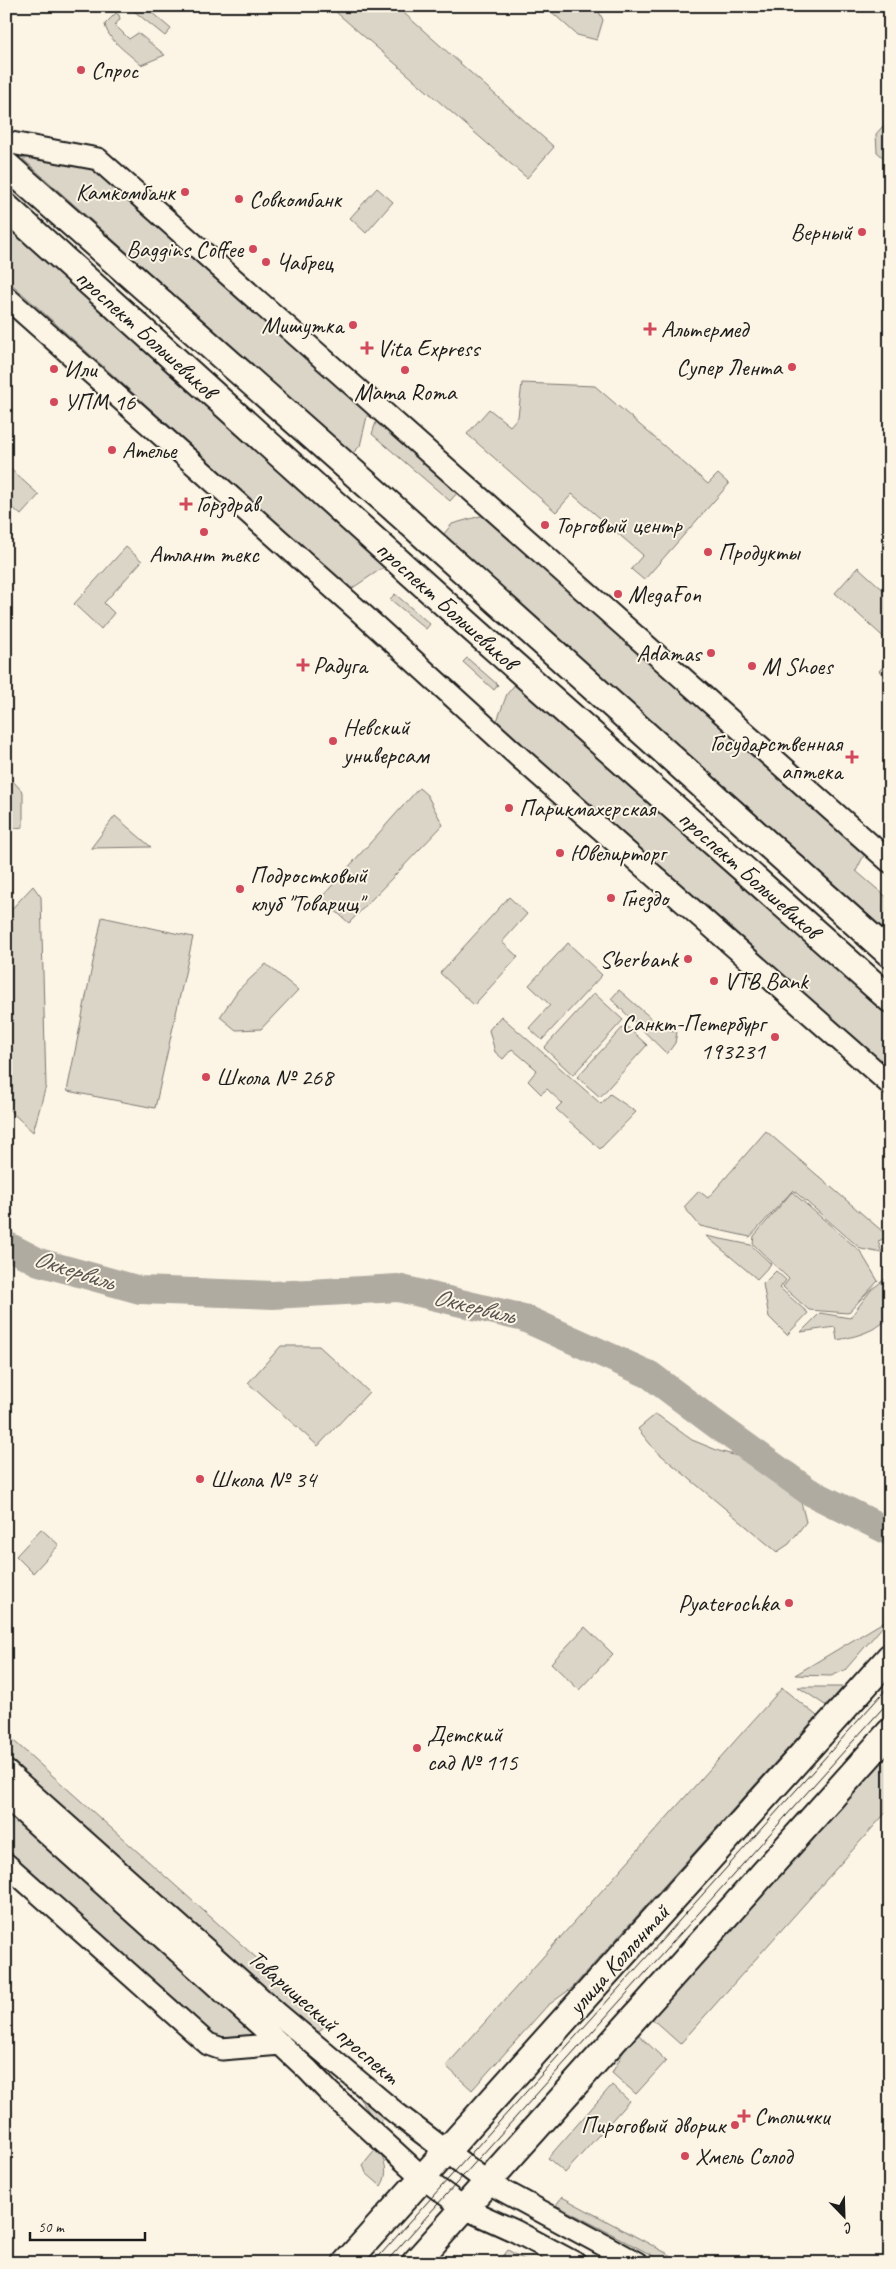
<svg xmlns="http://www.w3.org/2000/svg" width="896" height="2269" font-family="Caveat,sans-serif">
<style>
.green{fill:#dbd5c8;stroke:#7c7872}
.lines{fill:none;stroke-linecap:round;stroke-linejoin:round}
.river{stroke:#b0aba1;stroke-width:28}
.minor-casing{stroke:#1c1c1c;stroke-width:25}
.major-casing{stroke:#1c1c1c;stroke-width:30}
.minor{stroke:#fcf5e5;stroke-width:21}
.major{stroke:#fcf5e5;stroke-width:26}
.tram{stroke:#1c1c1c;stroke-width:1}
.poi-dot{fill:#d1495b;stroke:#fcf5e5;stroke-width:2}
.labels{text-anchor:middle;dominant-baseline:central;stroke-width:4;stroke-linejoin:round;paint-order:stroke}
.poi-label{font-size:24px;fill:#1c1c1c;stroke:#fcf5e5;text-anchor:start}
.street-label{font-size:24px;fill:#1c1c1c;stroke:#fcf5e5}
.water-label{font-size:25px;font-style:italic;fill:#575551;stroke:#fcf5e5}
</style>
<rect width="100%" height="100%" fill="#fcf5e5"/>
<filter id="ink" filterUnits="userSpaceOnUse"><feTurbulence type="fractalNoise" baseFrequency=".02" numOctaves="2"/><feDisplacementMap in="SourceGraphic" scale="10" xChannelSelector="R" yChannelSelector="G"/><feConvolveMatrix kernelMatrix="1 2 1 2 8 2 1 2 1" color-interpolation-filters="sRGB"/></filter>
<g filter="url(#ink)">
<!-- green -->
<path class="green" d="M 132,6 L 144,6 L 171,29 L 165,36 L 134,11 Z
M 329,6 L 396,6 L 554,147 L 527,178 Z
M 545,6 L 596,6 L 603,20 L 597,40 L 577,35 Z
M 116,13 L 119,15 L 120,19 L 115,25 L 129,39 L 138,33 L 165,55 L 141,65 C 130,54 107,40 105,24 Z
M 890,118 L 890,161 L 887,161 L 877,152 L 876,134 Z
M 31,155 L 97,170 L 368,412 L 360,446 L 352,454 L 23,159 Z
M 377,188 L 393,202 L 366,233 L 350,218 Z
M 6,223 L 387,565 L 351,589 L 6,279 Z
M 522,383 L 595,386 L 708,484 L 718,474 L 729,484 L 644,580 L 631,569 L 643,555 L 572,494 L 556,512 L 467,434 L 489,409 L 510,426 L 518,417 Z
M 377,419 L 458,492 L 450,501 L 372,434 Z
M 6,465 L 39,495 L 21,515 L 6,502 Z
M 484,515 L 864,855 L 856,871 L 890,900 L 890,934 L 443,535 L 452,524 Z
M 126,547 L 142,561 L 104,603 L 114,613 L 101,629 L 74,604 Z
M 858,567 L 890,596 L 890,643 L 835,593 Z
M 395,594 L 430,624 L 426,629 L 390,599 Z
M 467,658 L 498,685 L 494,690 L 463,662 Z
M 890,659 L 890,681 L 879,671 Z
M 517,682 L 890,1017 L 890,1075 L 497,721 L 507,694 Z
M 8,776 L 23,792 L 23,827 L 6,829 Z
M 419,788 L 427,795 L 443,825 L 349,923 L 321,898 Z
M 115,816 L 151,847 L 91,848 Z
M 33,886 L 41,897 L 46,1086 L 33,1132 L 6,1107 L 6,915 Z
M 509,897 L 527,914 L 502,942 L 518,957 L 474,1005 L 440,973 Z
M 102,917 L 193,937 L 155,1108 L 67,1091 Z
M 568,943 L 602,975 L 542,1040 L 529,1028 L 550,1005 L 529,985 Z
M 266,964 L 298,990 L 261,1029 L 236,1030 L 220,1017 L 238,990 Z
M 619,990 L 661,1027 L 677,1032 L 675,1043 L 667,1054 L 611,999 Z
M 594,993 L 623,1020 L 573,1075 L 544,1048 Z
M 501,1016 L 601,1104 L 610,1094 L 636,1112 L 600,1149 L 556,1109 L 562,1103 L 547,1089 L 541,1094 L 528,1081 L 537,1070 L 512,1049 L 503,1059 L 495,1052 L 489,1030 Z
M 625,1025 L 647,1045 L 600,1097 L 577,1077 Z
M 766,1131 L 889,1237 L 878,1241 L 882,1253 L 861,1249 L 793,1190 L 750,1237 L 700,1226 L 684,1207 L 699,1191 L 708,1198 Z
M 792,1192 L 860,1251 L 878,1281 L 848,1313 L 809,1310 L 783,1287 L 789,1279 L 753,1244 L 754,1236 Z
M 706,1236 L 751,1245 L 771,1264 L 757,1279 Z
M 776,1271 L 786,1280 L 780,1288 L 808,1313 L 787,1335 L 769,1317 L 763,1284 Z
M 890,1275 L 890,1317 C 876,1331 855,1337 837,1340 L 835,1327 L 801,1332 L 820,1313 L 850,1318 L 871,1290 Z
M 281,1346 L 319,1346 L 369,1392 L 318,1446 L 248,1383 Z
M 656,1414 L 692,1440 L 719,1451 L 748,1459 L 799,1494 L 806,1522 L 789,1544 L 777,1552 L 655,1450 L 638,1429 Z
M 41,1529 L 59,1545 L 33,1573 L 16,1556 Z
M 890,1618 L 845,1670 L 831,1676 L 795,1675 Z
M 585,1627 L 613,1654 L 579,1690 L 551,1663 Z
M 798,1687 L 843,1687 L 828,1704 L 825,1705 Z
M 782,1688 L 817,1716 L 572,1988 L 547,2006 L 472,2090 L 446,2066 Z
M 6,1734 L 328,2022 L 319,2032 L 289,2014 L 6,1761 Z
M 887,1753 L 890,1755 L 890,1808 L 680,2044 L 650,2017 Z
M 6,1806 L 260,2038 L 217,2038 L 6,1851 Z
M 637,2033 L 666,2061 L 636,2094 L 612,2073 L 625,2049 Z
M 612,2085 L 629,2101 L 565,2173 L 548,2158 Z
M 361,2096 L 384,2117 L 378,2124 L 359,2098 Z
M 376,2149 C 386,2159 389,2174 381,2186 L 366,2173 L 363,2165 Z
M 562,2197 L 685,2263 L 667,2263 L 556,2205 Z
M 508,2250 L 530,2263 L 498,2263 Z"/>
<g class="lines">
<!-- river -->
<path class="river" d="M 6,1245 L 39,1262 L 140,1290 L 273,1295 L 398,1288 L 524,1318 L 650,1375 L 714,1423 L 808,1491 L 890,1532"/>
<!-- minor casing -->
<g class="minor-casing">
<path id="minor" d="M 6,142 L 98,159 L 890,862
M 6,297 L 359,611 L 518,756 L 890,1084
M 6,1771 L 277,2013 L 396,2113 L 487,2182 L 637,2263
M 6,1797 L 262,2027 L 308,2070 L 329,2092 L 423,2178 L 464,2208 L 515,2231 L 575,2263
M 6,1864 L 208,2044 L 222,2049 L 281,2044"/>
</g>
<!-- major casing -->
<g class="major-casing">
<g id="major">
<path d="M 6,165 L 389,504 L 890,954"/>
<path id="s1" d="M 6,207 L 472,628 L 890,999"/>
<path id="s2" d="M 346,2263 L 890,1657"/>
<path d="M 415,2263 L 890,1732"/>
</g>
</g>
<!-- minor -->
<use href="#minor" class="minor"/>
<!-- major -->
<use href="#major" class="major"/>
<!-- tram -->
<path class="tram" d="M 373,2263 L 890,1685
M 385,2263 L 890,1700"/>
</g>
</g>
<!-- markers -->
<g class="poi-dot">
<circle cx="81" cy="70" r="5"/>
<circle cx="185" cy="192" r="5"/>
<circle cx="239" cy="199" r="5"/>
<circle cx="862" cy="232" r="5"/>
<circle cx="253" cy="249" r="5"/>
<circle cx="266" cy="262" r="5"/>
<circle cx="353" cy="325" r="5"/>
<path d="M647.5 321.5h5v5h5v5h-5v5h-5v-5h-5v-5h5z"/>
<path d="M364.5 340.5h5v5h5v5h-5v5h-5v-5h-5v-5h5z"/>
<circle cx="792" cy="367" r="5"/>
<circle cx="54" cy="369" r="5"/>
<circle cx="405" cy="370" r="5"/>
<circle cx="54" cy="402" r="5"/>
<circle cx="112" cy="450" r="5"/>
<path d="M183.5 496.5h5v5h5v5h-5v5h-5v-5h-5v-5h5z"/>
<circle cx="545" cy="525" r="5"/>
<circle cx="204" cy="532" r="5"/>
<circle cx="708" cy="552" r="5"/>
<circle cx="618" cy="594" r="5"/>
<circle cx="711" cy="653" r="5"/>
<path d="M300.5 657.5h5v5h5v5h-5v5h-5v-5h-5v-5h5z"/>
<circle cx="752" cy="666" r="5"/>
<circle cx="333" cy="741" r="5"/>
<path d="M849.5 749.5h5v5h5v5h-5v5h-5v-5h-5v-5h5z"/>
<circle cx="509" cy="808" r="5"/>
<circle cx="560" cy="853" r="5"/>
<circle cx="240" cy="889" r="5"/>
<circle cx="611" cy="898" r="5"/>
<circle cx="688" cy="959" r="5"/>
<circle cx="714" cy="981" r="5"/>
<circle cx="775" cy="1037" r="5"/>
<circle cx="206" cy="1077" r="5"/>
<circle cx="200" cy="1479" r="5"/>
<circle cx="789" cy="1603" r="5"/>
<circle cx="417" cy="1748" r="5"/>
<path d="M741.5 2108.5h5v5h5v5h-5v5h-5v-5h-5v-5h5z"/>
<circle cx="735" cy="2125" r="5"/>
<circle cx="685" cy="2156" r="5"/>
</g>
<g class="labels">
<!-- poi labels -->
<g class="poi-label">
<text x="91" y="70">Спрос</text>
<text x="175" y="192" text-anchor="end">Камкомбанк</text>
<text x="249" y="199">Совкомбанк</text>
<text x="852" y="232" text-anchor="end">Верный</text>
<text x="243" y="249" text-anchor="end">Baggins Coffee</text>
<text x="276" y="262">Чабрец</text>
<text x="343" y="325" text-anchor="end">Мишутка</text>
<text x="661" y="329">Альтермед</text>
<text x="377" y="348">Vita Express</text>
<text x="782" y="367" text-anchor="end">Супер Лента</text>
<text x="64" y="369">Или</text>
<text x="405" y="392" text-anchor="middle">Mama Roma</text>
<text x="64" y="402">УПМ 16</text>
<text x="122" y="450">Ателье</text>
<text x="196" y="504">Горздрав</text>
<text x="555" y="525">Торговый центр</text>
<text x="718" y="552">Продукты</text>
<text x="204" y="554" text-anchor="middle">Атлант текс</text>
<text x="628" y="594">MegaFon</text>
<text x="701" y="653" text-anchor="end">Adamas</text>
<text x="313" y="665">Радуга</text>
<text x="762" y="666">M Shoes</text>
<text x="343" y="727">Невский<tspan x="343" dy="28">универсам</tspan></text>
<text x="842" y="743" text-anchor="end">Государственная<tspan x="842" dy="28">аптека</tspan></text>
<text x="519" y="808">Парикмахерская</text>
<text x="570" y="853">Ювелирторг</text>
<text x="250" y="875">Подростковый<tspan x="250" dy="28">клуб "Товарищ"</tspan></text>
<text x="621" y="898">Гнездо</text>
<text x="678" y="959" text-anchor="end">Sberbank</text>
<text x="724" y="981">VTB Bank</text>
<text x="765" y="1023" text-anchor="end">Санкт-Петербург<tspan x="765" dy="28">193231</tspan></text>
<text x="216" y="1077">Школа № 268</text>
<text x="210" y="1479">Школа № 34</text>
<text x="779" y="1603" text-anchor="end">Pyaterochka</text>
<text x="427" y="1734">Детский<tspan x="427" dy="28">сад № 115</tspan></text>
<text x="754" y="2116">Столички</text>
<text x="725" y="2125" text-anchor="end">Пироговый дворик</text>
<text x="695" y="2156">Хмель Солод</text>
</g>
<!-- street labels -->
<g class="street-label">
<text stroke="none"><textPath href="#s1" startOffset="189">проспект Большевиков</textPath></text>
<text stroke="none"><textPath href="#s1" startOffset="594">проспект Большевиков</textPath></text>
<text stroke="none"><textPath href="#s1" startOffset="999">проспект Большевиков</textPath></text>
<text stroke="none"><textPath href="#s2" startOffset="408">улица Коллонтай</textPath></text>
<text transform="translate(324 2017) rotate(41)">Товарищеский проспект</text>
</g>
<!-- water labels -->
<g class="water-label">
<text transform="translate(74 1270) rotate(18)">Оккервиль</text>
<text transform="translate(474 1306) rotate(14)">Оккервиль</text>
</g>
</g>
<!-- margin -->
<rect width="896" height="2269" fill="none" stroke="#fcf5e5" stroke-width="25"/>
<rect x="12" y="12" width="871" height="2244" fill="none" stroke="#1c1c1c" stroke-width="2" filter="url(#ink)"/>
<!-- north arrow -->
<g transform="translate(844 2216) rotate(157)" stroke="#fcf5e5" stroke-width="4" paint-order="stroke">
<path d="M0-4L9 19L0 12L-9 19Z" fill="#1c1c1c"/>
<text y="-8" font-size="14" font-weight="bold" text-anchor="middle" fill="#1c1c1c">С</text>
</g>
<!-- scale -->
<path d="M30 2232v8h115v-8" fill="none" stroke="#1c1c1c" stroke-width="2.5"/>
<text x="38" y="2232" font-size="15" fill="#1c1c1c" stroke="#fcf5e5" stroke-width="4" paint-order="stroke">50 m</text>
</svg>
